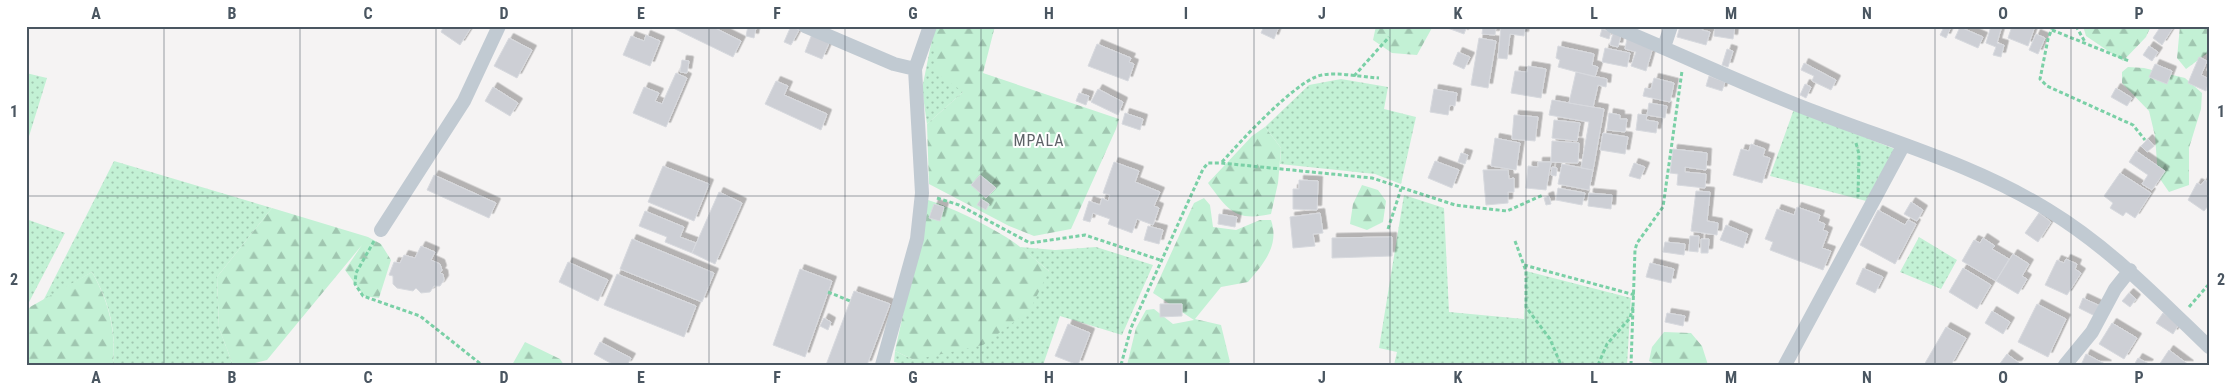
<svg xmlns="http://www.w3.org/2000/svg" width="2235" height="391" font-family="'Roboto Condensed',sans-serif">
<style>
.grass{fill:url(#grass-dots)}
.forest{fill:url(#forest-firs)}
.building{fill:#cdcfd5;stroke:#d7d9de;filter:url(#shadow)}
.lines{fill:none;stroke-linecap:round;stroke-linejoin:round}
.path{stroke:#7ad0a6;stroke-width:3;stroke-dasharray:4 2.5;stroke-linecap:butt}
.street{stroke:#c1cad2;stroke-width:14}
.grid{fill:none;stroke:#4a5661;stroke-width:1;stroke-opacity:0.55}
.labels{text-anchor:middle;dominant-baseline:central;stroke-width:4;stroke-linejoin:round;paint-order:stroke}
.quarter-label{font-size:16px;letter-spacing:1px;fill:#5f6368;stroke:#fff}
.neatline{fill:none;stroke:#4a5661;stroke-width:2}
.grid-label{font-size:16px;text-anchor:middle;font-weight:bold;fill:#4a5661}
</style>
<defs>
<pattern id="grass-dots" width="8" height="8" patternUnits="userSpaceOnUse" patternTransform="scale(1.25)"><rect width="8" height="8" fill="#c3f1d5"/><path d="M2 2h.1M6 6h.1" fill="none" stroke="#a0c6b0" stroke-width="1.8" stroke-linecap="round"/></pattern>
<pattern id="forest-firs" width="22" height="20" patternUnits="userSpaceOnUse" patternTransform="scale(1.25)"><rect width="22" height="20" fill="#c3f1d5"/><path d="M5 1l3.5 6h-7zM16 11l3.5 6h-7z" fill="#a0c6b0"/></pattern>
<filter id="shadow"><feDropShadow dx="4.5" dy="-4.5" stdDeviation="0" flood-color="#0004"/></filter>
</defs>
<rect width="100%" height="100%" fill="#f5f3f3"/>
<!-- grass -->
<path class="grass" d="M 933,34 L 963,92 L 927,124 L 922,89 Z
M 26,73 L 47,78 L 26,146 Z
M 1341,79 L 1388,87 L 1384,109 L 1416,117 L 1401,184 L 1375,174 L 1280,164 L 1281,148 L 1265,127 L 1309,85 Z
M 1794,109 L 1897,150 L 1870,202 L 1770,176 Z
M 114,161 L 272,208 L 217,277 L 219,328 L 233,365 L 113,365 C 116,329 110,303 92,272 L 43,301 Z
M 1404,195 L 1444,208 L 1449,312 L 1524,319 L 1526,271 L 1631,298 L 1627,365 L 1394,365 L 1397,352 L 1379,348 Z
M 26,219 L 65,233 L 26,308 Z
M 1919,237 L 1957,260 L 1941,289 L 1900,272 Z
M 1020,247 L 1055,250 L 1096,247 L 1153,265 L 1122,335 L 1060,316 L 1043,365 L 907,365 L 894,362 L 895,351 L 914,360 L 1049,271 Z"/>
<!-- forest -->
<path class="forest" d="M 935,26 L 995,26 L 983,73 L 1119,119 L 1116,129 L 1071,229 L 1034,236 L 1009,226 L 929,184 L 927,124 L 963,92 L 936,72 L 933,34 Z
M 1376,26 L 1433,26 L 1417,55 L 1392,53 L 1373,40 Z
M 2083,26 L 2151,26 L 2146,37 L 2123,61 L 2086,36 Z
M 2180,26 L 2209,26 L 2209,52 L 2186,69 L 2177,58 Z
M 2128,67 L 2144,68 L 2185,78 L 2202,93 L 2201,109 L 2189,148 L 2189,185 L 2169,192 L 2158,176 L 2155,136 L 2149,111 L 2122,83 L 2122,72 Z
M 1265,127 L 1281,148 L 1278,183 L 1271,214 C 1235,222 1228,210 1208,183 L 1252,136 Z
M 1362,185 L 1378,190 L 1386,201 L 1383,222 L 1367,230 L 1350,224 L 1353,204 Z
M 1204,198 L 1210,205 L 1213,227 L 1236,230 L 1260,220 L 1271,220 C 1280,246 1263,264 1248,282 L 1221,287 L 1195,319 L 1221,325 L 1230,362 L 1226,365 L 1127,365 L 1136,328 L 1146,310 L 1154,309 L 1173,324 L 1194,320 L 1153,293 L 1194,203 Z
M 928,200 C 953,208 983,223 1006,237 C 1021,246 1035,260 1049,271 L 1030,310 L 983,345 L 914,360 L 895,351 Z
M 272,208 L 368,237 L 381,244 L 391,260 L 379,298 L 364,296 L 345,270 L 362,245 L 267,360 L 247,365 L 233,365 L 219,328 L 217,277 Z
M 92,272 C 109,302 116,330 113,365 L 26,365 L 26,315 L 30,307 Z
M 1664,332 L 1691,333 L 1702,346 L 1708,365 L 1657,365 L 1649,361 L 1652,347 Z
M 525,342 L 560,359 L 564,365 L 512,365 Z"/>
<!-- building -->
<path class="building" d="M 444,26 L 472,26 L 460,45 L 441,32 Z
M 669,26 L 711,26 L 741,41 L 733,57 Z
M 748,26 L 756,28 L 754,38 L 746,36 Z
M 791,26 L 799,30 L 791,45 L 784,42 Z
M 1264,26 L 1279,26 L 1274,39 L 1261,33 Z
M 1442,26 L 1467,26 L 1464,34 Z
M 1483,26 L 1496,26 L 1495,35 L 1482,34 Z
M 1501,26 L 1525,26 L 1524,36 L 1510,34 L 1507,59 L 1498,58 Z
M 1680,26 L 1703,26 L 1702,30 L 1710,32 L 1706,45 L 1677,37 Z
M 1715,26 L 1735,26 L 1733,39 L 1714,36 Z
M 1991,26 L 2001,29 L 1997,43 L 2004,45 L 2001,57 L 1993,55 L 1996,47 L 1986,43 Z
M 2012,26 L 2035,26 L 2028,46 L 2008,38 Z
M 2161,26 L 2174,26 L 2162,45 L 2153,38 Z
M 1944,27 L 1950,29 L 1946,38 L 1940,35 Z
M 1960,27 L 1983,37 L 1978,48 L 1955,38 Z
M 1602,29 L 1611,32 L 1609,39 L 1600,36 Z
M 1613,33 L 1621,35 L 1618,47 L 1610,45 Z
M 812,34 L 830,41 L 822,59 L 805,52 Z
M 2036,34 L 2045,38 L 2038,54 L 2029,50 Z
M 646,35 L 660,41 L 650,66 L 623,55 L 631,36 L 644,41 Z
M 509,38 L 532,50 L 517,78 L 494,66 Z
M 1479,38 L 1496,41 L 1488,88 L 1471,85 Z
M 1627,39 L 1653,47 L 1646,71 L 1631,66 L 1636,52 L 1625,49 Z
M 1097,44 L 1131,58 L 1129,62 L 1134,64 L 1128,81 L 1088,66 Z
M 1558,46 L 1594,54 L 1592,65 L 1598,67 L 1595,77 L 1558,67 L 1560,60 L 1556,58 Z
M 2149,46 L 2158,52 L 2152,61 L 2143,55 Z
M 1605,48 L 1630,53 L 1627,67 L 1602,62 Z
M 1727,49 L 1733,51 L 1728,67 L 1722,65 Z
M 1458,52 L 1470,57 L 1464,69 L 1453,64 Z
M 2199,57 L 2207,61 L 2201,75 L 2209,79 L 2206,91 L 2188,83 Z
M 682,60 L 689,61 L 687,73 L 680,72 Z
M 1804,63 L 1836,80 L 1831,90 L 1812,81 L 1814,76 L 1801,70 Z
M 2155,64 L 2172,71 L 2167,84 L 2149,77 Z
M 1528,66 L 1546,69 L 1541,98 L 1511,93 L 1515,71 L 1527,72 Z
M 1576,72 L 1607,79 L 1606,87 L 1598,85 L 1593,107 L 1569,103 Z
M 676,73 L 687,78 L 666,127 L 633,113 L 644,87 L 659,93 L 655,101 L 662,104 Z
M 1709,76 L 1725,82 L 1722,91 L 1706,86 Z
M 1654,78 L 1674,83 L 1670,102 L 1643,96 L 1645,88 L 1651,89 Z
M 776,81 L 788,86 L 784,95 L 827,114 L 821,130 L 765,104 Z
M 1805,84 L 1811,87 L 1806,98 L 1800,95 Z
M 493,87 L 518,103 L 510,116 L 485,101 Z
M 2116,88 L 2132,98 L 2127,106 L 2111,97 Z
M 1098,89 L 1123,102 L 1118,115 L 1091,102 Z
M 1434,89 L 1457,93 L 1455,106 L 1450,105 L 1448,115 L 1430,112 Z
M 1079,93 L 1089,96 L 1086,105 L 1076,101 Z
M 1552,100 L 1604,109 L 1593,170 L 1581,168 L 1589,122 L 1549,115 Z
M 1649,103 L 1667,106 L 1665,118 L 1647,115 Z
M 1125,113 L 1143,119 L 1140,130 L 1122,124 Z
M 1609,113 L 1620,115 L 1620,119 L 1627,119 L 1625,132 L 1607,130 Z
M 1638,114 L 1647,115 L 1646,120 L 1658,122 L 1656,133 L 1636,130 Z
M 1514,115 L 1538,117 L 1535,141 L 1512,139 Z
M 1554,120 L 1580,123 L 1577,141 L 1552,138 Z
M 1603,133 L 1628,137 L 1625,154 L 1600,150 Z
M 1495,138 L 1520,143 L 1516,170 L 1491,166 Z
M 2148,139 L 2154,146 L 2147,152 L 2141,146 Z
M 1552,141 L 1579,143 L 1578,163 L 1551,162 Z
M 1751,144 L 1765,149 L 1763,156 L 1770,158 L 1762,183 L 1733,175 L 1741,149 L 1749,151 Z
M 1673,149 L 1707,153 L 1706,170 L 1685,167 L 1685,172 L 1706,174 L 1705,188 L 1677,185 L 1678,174 L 1670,173 Z
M 2136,151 L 2165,171 L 2152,190 L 2142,184 L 2148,175 L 2129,162 Z
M 1461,153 L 1468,155 L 1465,164 L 1458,162 Z
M 1435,161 L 1459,170 L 1452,188 L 1428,178 Z
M 1114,162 L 1139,171 L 1135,182 L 1160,192 L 1154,206 L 1159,208 L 1153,225 L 1137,219 L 1132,233 L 1108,224 L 1110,219 L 1093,213 L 1090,222 L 1083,220 L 1089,201 L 1100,205 L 1102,198 L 1108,201 L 1110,195 L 1103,193 Z
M 1538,162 L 1551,162 L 1546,190 L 1526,188 L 1528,166 L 1538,167 Z
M 1634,163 L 1645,167 L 1640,179 L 1629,176 Z
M 1562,164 L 1593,170 L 1589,190 L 1558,184 Z
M 663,166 L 709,184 L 694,221 L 648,202 Z
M 1552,167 L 1557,168 L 1556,176 L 1551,175 Z
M 1483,170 L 1508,170 L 1509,179 L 1514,178 L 1514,192 L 1508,192 L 1508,203 L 1486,205 Z
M 2120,173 L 2151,193 L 2135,218 L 2126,212 L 2123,216 L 2110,208 L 2113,203 L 2104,196 Z
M 434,175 L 496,203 L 489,218 L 427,190 Z
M 980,175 L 996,188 L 986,198 L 971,185 Z
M 1299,180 L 1318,181 L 1317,210 L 1293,209 L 1293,189 L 1299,189 Z
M 2205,180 L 2209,183 L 2209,205 L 2204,211 L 2188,200 L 2197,183 L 2201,185 Z
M 1558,188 L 1585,193 L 1582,205 L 1556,200 Z
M 1696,191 L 1710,192 L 1707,221 L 1718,223 L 1717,235 L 1691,231 Z
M 719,192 L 742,203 L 715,264 L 692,253 Z
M 1589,193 L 1612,195 L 1611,209 L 1588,206 Z
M 1549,196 L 1551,204 L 1546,205 L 1544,198 Z
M 981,199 L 989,204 L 986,210 L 977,205 Z
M 1911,202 L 1923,210 L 1917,221 L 1904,214 Z
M 934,204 L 944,207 L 940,221 L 929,218 Z
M 1797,207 L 1820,215 L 1818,221 L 1825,224 L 1823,230 L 1828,232 L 1822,248 L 1831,251 L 1823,270 L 1770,250 L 1773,242 L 1765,239 L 1777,209 L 1794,215 Z
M 1878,210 L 1905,225 L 1908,220 L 1916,224 L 1895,264 L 1860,245 Z
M 645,211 L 684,227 L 680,237 L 696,243 L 692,253 L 665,242 L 667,237 L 639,226 Z
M 1320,213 L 1323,233 L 1313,234 L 1315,246 L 1293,248 L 1290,217 Z
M 2039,213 L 2051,222 L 2038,242 L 2025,233 Z
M 1219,214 L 1237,217 L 1235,227 L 1218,224 Z
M 1726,225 L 1748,234 L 1743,248 L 1720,240 Z
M 1148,226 L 1163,230 L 1159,244 L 1144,240 Z
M 1690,236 L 1699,236 L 1698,252 L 1689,251 Z
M 1392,237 L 1392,256 L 1332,258 L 1332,238 Z
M 1983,238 L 1995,246 L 1992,249 L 2009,259 L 1996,281 L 1962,261 L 1974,240 L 1980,243 Z
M 632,239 L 714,273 L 702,302 L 620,269 Z
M 1701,239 L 1709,239 L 1708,253 L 1701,253 Z
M 1665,242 L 1685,244 L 1684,255 L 1663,252 Z
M 421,246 L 435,252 L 431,260 L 440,264 L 442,270 L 440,273 L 443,274 L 444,280 L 440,286 L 434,286 L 430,292 L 421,293 L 416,288 L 413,291 L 397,288 L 393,284 L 393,276 L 389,275 L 394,262 L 400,263 L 404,255 L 415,258 Z
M 2013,254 L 2029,264 L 2022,276 L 2027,279 L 2018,294 L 1996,281 Z
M 2066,259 L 2077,264 L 2075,269 L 2081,273 L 2067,295 L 2045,285 L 2057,260 L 2064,263 Z
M 568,262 L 608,280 L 598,301 L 559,282 Z
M 1650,263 L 1674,269 L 1671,283 L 1646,277 Z
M 1863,268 L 1883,277 L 1875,293 L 1856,284 Z
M 1963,268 L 1991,285 L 1977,309 L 1949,292 Z
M 800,269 L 832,281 L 805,357 L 773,345 Z
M 617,274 L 696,306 L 684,337 L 604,305 Z
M 854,291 L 890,304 L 867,365 L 826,365 Z
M 2129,293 L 2136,299 L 2130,307 L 2122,301 Z
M 2083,298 L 2100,306 L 2095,316 L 2079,308 Z
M 1160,304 L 1182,304 L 1182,316 L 1160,317 Z
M 2037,304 L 2066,319 L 2048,357 L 2018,342 Z
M 1992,311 L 2010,322 L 2003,334 L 1985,323 Z
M 1667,313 L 1685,316 L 1683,326 L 1665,322 Z
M 2163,313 L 2179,324 L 2173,334 L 2156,323 Z
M 824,318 L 831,322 L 828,330 L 820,326 Z
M 2112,323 L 2137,338 L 2124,359 L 2099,344 Z
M 1068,324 L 1090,333 L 1078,365 L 1055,356 Z
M 1946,327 L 1966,338 L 1951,365 L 1924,365 Z
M 600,342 L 631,358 L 627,365 L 614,365 L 594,354 Z
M 2169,350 L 2189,365 L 2159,365 Z
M 2007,354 L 2019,363 L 2017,365 L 1999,365 Z
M 2086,354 L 2107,365 L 2081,365 Z
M 2138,358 L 2149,364 L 2148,365 L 2134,365 Z"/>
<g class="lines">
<!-- path -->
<path class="path" d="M 2053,26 L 2048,39 L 2040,79 L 2047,86 L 2133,125 L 2145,140
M 2076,26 L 2085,42
M 2052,30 L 2129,61
M 1354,76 L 1389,37
M 1856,143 L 1859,154 L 1858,197
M 1222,162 C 1240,142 1297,79 1322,75 C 1340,72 1361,77 1379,78
M 937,198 L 959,205 L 1030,243 L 1085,235 L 1163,261
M 1388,229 L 1401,189
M 374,241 L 356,273 L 355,284 L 363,296 L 420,316 L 482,365
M 1515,241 L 1526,271 L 1526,307 L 1550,339 L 1561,365
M 1524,265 L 1635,295
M 828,292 L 850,301
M 2189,307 L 2209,284
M 1121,365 L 1131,328 L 1203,169 L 1208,163 L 1221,163 L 1372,178 L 1455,205 L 1507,211 L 1543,195
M 1598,365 L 1607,344 L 1630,318 L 1633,307
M 1631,365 L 1635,250 L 1637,243 L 1663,207 L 1682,71"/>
<!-- street -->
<path class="street" d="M 805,26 L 894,64 L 915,69
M 1612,26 C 1681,54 1748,87 1818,113 C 1896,143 1977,166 2048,210 C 2109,247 2158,298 2209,347
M 1664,47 L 1671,26
M 381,230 L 464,101 L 499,26
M 882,365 L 917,239 L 922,193 L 915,69 L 930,26
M 1785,365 L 1903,146
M 2065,365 L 2092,332 L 2115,289 L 2130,270"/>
</g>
<!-- grid -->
<path class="grid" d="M 164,26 L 164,365M 300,26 L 300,365M 436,26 L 436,365M 572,26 L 572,365M 709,26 L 709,365M 845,26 L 845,365M 981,26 L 981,365M 1118,26 L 1118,365M 1254,26 L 1254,365M 1390,26 L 1390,365M 1526,26 L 1526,365M 1662,26 L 1662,365M 1799,26 L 1799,365M 1935,26 L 1935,365M 2071,26 L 2071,365M 26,196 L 2209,196"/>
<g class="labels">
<!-- quarter labels -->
<g class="quarter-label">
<text x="1039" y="140">MPALA</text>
</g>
</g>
<!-- border -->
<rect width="2235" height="391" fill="none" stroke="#ffffff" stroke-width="55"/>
<rect x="28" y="28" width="2180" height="336" class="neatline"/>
<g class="grid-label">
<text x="96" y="19">A</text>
<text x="232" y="19">B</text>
<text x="368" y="19">C</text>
<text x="504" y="19">D</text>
<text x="641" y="19">E</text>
<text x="777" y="19">F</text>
<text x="913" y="19">G</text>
<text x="1049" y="19">H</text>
<text x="1186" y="19">I</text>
<text x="1322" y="19">J</text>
<text x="1458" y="19">K</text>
<text x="1594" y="19">L</text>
<text x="1731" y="19">M</text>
<text x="1867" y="19">N</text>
<text x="2003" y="19">O</text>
<text x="2139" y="19">P</text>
<text x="14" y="117">1</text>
<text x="2221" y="117">1</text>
<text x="14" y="285">2</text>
<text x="2221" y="285">2</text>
<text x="96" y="383">A</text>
<text x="232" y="383">B</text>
<text x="368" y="383">C</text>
<text x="504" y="383">D</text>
<text x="641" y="383">E</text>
<text x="777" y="383">F</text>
<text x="913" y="383">G</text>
<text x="1049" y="383">H</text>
<text x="1186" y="383">I</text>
<text x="1322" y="383">J</text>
<text x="1458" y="383">K</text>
<text x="1594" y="383">L</text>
<text x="1731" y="383">M</text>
<text x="1867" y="383">N</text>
<text x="2003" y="383">O</text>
<text x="2139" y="383">P</text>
</g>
</svg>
